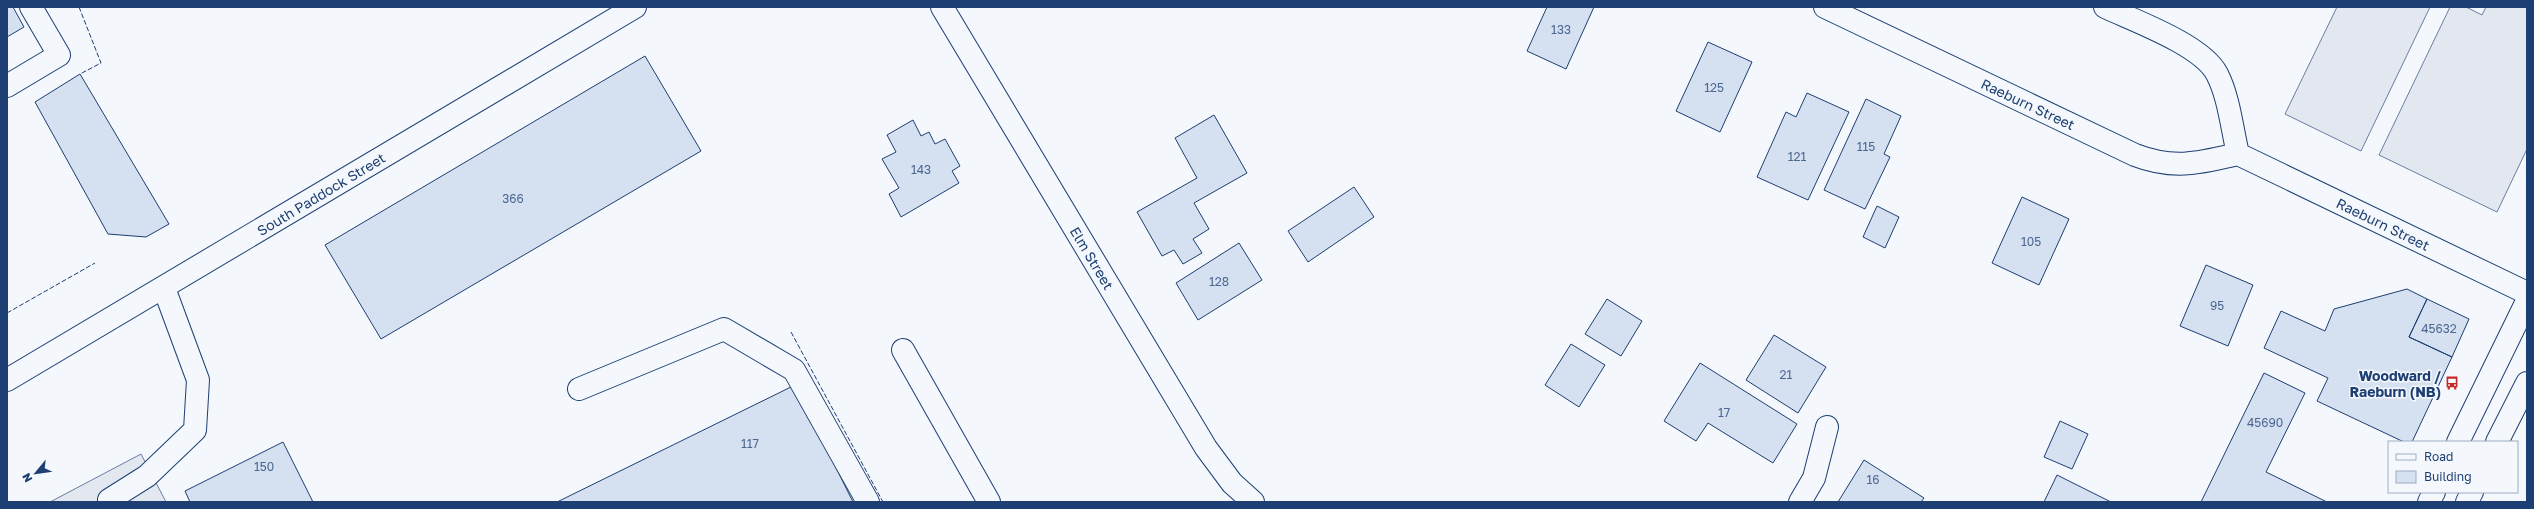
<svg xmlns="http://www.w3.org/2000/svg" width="2534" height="509" font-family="'Golos Text',sans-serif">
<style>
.parking{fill:#e3e8f0;stroke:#687fa3}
.building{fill:#d5e0f0;stroke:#1d3f73}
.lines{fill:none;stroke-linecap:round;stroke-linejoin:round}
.minor-casing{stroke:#1d3f73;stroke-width:24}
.major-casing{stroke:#1d3f73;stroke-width:24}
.minor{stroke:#f4f7fb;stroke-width:22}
.major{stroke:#f4f7fb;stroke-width:22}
.fence{stroke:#1d3f73;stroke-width:1;stroke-dasharray:5 2;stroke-linecap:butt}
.labels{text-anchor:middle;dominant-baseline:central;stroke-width:3;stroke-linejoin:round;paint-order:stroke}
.number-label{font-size:12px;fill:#4b6792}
.street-label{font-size:14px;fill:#1d3f73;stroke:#f4f7fb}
.poi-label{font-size:14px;font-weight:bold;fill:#1d3f73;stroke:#f4f7fb;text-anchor:end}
</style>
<rect width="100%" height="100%" fill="#f4f7fb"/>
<!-- parking -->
<path class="parking" d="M 2337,7 L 2430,7 L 2361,151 L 2285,114 Z
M 2450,7 L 2466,7 L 2482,15 L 2486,7 L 2527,7 L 2527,149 L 2497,212 L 2379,155 Z
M 141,454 L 166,502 L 50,502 Z"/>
<!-- building -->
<path class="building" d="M 7,7 L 13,7 L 24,27 L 7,37 Z
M 1547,7 L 1594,7 L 1566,69 L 1527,51 Z
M 1708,42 L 1752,62 L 1720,132 L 1676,111 Z
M 645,56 L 701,151 L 381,339 L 325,245 Z
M 80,74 L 169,224 L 146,237 L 108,234 L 35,102 Z
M 1807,93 L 1849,112 L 1808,200 L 1757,177 L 1786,112 L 1796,117 Z
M 1866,99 L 1901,116 L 1884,154 L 1890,157 L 1865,209 L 1824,190 Z
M 1214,115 L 1247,173 L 1194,203 L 1209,229 L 1193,239 L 1202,253 L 1183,264 L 1174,250 L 1162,256 L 1137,212 L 1197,178 L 1175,138 Z
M 913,120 L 921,136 L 929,132 L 935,144 L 945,139 L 960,166 L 952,171 L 959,183 L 901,217 L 889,194 L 899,188 L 882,159 L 896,152 L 887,135 Z
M 1354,187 L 1374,217 L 1308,262 L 1288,231 Z
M 2022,197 L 2069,219 L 2039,285 L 1992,263 Z
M 1877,206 L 1899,217 L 1885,248 L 1863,237 Z
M 1239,243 L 1262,280 L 1198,320 L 1176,283 Z
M 2206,265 L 2253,285 L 2228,346 L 2180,326 Z
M 2407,289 L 2427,299 L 2409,337 L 2452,357 L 2412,442 L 2404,442 L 2317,401 L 2328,378 L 2264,348 L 2281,311 L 2325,331 L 2334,309 Z
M 1607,299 L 1642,321 L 1621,356 L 1585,334 Z
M 2427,299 L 2469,319 L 2452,357 L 2409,337 Z
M 1774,335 L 1826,367 L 1798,413 L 1746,380 Z
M 1571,344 L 1605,365 L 1579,407 L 1545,385 Z
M 1700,363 L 1797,424 L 1773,463 L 1708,423 L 1696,441 L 1664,421 Z
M 2264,373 L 2305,393 L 2266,472 L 2327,502 L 2201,502 Z
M 795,385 L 853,502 L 557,502 Z
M 2060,421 L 2088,434 L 2072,469 L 2044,457 Z
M 283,442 L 313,502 L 190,502 L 185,491 Z
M 1864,460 L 1924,498 L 1921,502 L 1838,502 Z
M 2057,475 L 2111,502 L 2044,502 Z"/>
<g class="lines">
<!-- minor casing -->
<g class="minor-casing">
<path id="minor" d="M 942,7 L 1206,448 L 1232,483 L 1253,502
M 1825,7 L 2135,155 C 2174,170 2199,163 2238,154 L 2527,293
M 2105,7 C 2135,21 2202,45 2217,74 C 2229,97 2232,129 2238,154
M 7,86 L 59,55 L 31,7
M 903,350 L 989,502
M 7,380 L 635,7
M 579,389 L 724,329 L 794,370 L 868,502
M 109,500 L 147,476 L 195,430 L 198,380 L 164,288
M 1800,502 L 1814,478 L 1827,427"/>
</g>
<!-- major casing -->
<g class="major-casing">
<path id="major" d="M 2458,442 L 2527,301
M 2497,442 L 2527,383
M 2429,502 L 2434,492
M 2467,502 L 2472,492"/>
</g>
<!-- minor -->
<use href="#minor" class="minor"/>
<!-- major -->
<use href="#major" class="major"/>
<!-- fence -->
<path class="fence" d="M 79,7 L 101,63 L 80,74
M 7,313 L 95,263
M 791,332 L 883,502"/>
</g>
<!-- icons -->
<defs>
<g id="bus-bare" transform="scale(1.08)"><path d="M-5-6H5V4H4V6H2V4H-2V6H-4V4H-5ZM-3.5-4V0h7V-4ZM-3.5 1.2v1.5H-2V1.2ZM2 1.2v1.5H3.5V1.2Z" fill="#c62828" stroke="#f4f7fb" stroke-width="2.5" paint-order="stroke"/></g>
</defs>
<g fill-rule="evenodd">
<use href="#bus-bare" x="2452" y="383"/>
</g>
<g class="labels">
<!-- number labels -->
<g class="number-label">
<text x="1561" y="29">133</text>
<text x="1714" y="87">125</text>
<text x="1866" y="146">115</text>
<text x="1797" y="156">121</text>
<text x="921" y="169">143</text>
<text x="513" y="198">366</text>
<text x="2031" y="241">105</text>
<text x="1219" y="281">128</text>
<text x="2217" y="305">95</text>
<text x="2439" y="328">45632</text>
<text x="1786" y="374">21</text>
<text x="1724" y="412">17</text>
<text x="2265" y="422">45690</text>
<text x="750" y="443">117</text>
<text x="264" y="466">150</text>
<text x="1873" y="479">16</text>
</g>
<!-- street labels -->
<g class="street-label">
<text transform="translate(2028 104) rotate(25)">Raeburn Street</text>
<text transform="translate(321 194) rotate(-31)">South Paddock Street</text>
<text transform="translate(2383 224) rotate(26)">Raeburn Street</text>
<text transform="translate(1092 258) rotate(59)">Elm Street</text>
</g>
<!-- poi labels -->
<g class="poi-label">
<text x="2441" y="375">Woodward /<tspan x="2441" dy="16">Raeburn (NB)</tspan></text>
</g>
</g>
<!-- border -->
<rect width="2534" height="509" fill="none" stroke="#1d3f73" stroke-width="16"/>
<!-- legend -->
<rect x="2388" y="441" width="130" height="52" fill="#f4f7fb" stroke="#9eadc5"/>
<rect x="2396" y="454" width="20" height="6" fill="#f4f7fb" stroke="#9eadc5"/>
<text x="2424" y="461" font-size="12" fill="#1d3f73">Road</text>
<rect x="2396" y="471" width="20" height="12" fill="#d5e0f0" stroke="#9eadc5"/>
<text x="2424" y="481" font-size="12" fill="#1d3f73">Building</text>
<!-- north arrow -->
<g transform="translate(36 473) rotate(241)" stroke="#f4f7fb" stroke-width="3" paint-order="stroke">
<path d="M0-3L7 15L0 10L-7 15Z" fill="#1d3f73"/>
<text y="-6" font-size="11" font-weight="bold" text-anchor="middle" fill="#1d3f73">N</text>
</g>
</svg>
